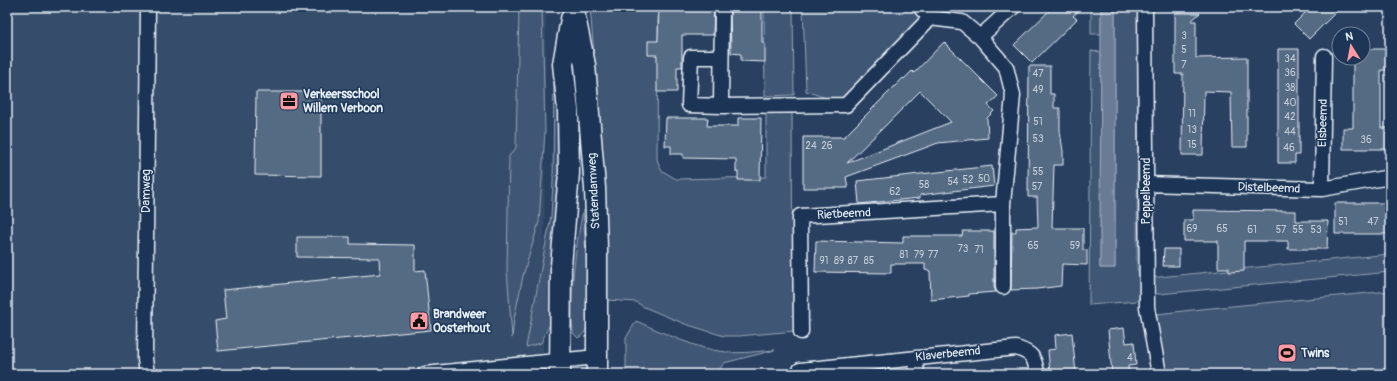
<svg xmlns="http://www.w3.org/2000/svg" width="1397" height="381" font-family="Pangolin,sans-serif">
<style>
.built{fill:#364d6b}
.green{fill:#415774;stroke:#94a4b6}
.water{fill:#6b7c95;stroke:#9dabbd}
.building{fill:#556a83;stroke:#e8f1f8;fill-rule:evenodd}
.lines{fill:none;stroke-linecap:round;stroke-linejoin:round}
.minor-casing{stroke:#e8f1f8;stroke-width:17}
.secondary-casing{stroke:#e8f1f8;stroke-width:23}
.minor{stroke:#1d3557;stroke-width:14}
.secondary{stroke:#1d3557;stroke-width:20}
.labels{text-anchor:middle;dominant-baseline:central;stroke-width:3;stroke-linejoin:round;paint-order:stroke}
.number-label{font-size:10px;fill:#c3cfdb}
.poi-label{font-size:12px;font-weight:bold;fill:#e8f1f8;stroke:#1d3557;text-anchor:start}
.street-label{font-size:12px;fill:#e8f1f8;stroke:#1d3557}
</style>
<rect width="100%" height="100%" fill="#294061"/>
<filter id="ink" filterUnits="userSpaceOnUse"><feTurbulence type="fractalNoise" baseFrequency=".025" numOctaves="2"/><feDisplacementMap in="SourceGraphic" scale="8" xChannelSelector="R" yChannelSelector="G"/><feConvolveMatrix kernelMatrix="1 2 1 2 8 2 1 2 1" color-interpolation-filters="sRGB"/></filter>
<g filter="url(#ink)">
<!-- built -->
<path class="built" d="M 7,7 L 546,7 L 543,374 L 7,374 Z"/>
<!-- green -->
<path class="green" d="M 519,7 L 542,7 L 545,131 L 539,222 L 523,276 L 514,319 L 512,338 L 507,269 L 509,156 L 516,148 Z
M 590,7 L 658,7 L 657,159 L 661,170 L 676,179 L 766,177 L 766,113 L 792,113 L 793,308 L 795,331 L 739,336 L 724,336 L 685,324 L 644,307 L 636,302 L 607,300 L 598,102 Z
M 764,7 L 793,7 L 794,95 L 765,96 Z
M 803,7 L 920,7 L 930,18 L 846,105 L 806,91 Z
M 1087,7 L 1098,7 L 1101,10 L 1101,34 L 1091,34 L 1091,10 Z
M 1115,7 L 1132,7 L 1133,11 L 1138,12 L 1137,268 C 1140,278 1144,292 1137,301 L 1089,305 L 1091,51 L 1101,52 L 1100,268 L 1115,268 Z
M 554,70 L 562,123 L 551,322 L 541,343 L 526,347 L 551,216 L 553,183 Z
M 583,210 L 590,313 C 588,322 588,333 578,338 L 573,333 C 569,292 575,251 583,210 Z
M 1390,254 L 1390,272 L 1159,294 L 1152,293 L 1149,278 Z
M 1390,291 L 1390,374 L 1162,374 L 1154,324 L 1157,314 L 1201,309 Z
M 636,321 C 665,333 695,349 726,352 C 742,354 759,351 775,350 L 724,363 L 716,374 L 626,374 L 626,338 Z"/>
<!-- water -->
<path class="water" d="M 1098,7 L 1115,7 L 1115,268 L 1100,268 L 1101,10 Z"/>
<!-- building -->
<path class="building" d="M 659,7 L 714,7 L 713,35 L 682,35 L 682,67 L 677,67 L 677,92 L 657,92 L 657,55 L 648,55 L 648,41 L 658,41 Z
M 730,7 L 762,7 L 762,43 L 765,44 L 765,62 L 741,61 L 741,54 L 731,53 Z
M 1053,7 L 1083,7 L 1073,16 L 1077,19 L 1032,63 L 1014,45 Z
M 1311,7 L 1341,7 L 1309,39 L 1294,24 Z
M 1175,13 L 1200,13 L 1191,21 L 1196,21 L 1196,58 L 1247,57 L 1247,147 L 1232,147 L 1231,92 L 1204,91 L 1203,155 L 1182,155 L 1183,74 L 1175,74 Z
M 944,42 L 998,96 L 988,105 L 994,111 L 987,118 L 988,138 L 938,143 L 846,177 L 848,188 L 803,188 L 803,137 L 844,137 L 903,78 L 904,79 L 912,71 L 914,73 ZM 920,91 L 951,122 L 847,163 L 886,125 Z
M 1278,49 L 1299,49 L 1299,155 L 1295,155 L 1295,163 L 1278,163 Z
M 1363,49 L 1390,49 L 1390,70 L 1381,70 L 1381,128 L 1390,128 L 1390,149 L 1343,149 L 1343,128 L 1353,128 L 1353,58 L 1363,58 Z
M 1029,66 L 1050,66 L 1050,94 L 1054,94 L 1054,108 L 1060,108 L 1060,131 L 1063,151 L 1063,165 L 1054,165 L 1052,228 L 1083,228 L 1083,250 L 1087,250 L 1087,265 L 1062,264 L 1061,286 L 1037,289 L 1011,290 L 1012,232 L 1016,232 L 1016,228 L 1038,227 L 1037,197 L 1028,197 Z
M 256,92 L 321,92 L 321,176 L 255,175 Z
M 666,118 L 708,118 L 707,126 L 738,126 L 738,118 L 761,118 L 760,180 L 738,180 L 738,172 L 736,172 L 736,159 L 683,158 L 683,154 L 671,154 L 671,146 L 665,146 Z
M 992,166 L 994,186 L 920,195 L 920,198 L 859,204 L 857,181 Z
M 1335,203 L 1390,203 L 1390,234 L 1335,234 Z
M 1193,210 L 1296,211 L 1296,221 L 1328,221 L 1327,249 L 1288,249 L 1288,241 L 1244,241 L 1244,271 L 1229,272 L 1229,268 L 1218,268 L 1218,241 L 1184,241 L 1184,220 L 1193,220 Z
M 963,231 L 994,231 L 994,287 L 996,292 L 969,294 L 969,296 L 931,300 L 930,271 L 925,270 L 925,264 L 891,264 L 891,273 L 815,272 L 816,241 L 903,243 L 903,236 L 962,236 Z
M 297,237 L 350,237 L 350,244 L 415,245 L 415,271 L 425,270 L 431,330 L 218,351 L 215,321 L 226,319 L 223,290 L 380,274 L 379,258 L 297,257 Z
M 1164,249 L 1179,249 L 1179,266 L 1163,266 Z
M 1124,328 L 1126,343 L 1134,342 L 1136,365 L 1128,366 L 1129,374 L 1112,374 L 1108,330 Z
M 1072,333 L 1076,374 L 1050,374 L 1048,350 L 1056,349 L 1055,335 Z"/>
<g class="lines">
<!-- minor casing -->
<g class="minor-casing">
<path id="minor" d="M 722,7 L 721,106 L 846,105 L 930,18
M 920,7 L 930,18 L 962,22 L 980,37 L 1006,67 L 1013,95 L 1003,204 L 1003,287
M 1145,7 L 1147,307 L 1159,374
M 980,37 L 1013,7
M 721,106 L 689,105 L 691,57 L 721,57
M 1146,184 L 1322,189 L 1390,177
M 1322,189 L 1324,56
M 801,332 L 800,216 L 1003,204
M 915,358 L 917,374
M 147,374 L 145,359 L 148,7
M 425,374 L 597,357
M 798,374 L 800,370 L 1016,348 C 1032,353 1035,357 1037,374"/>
</g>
<!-- secondary casing -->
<g class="secondary-casing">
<path id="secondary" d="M 573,7 L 585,65 L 595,188 L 597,248 L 597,374
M 560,374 L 561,266 L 569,173 L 568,110 L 563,64 L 571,19"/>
</g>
<!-- minor -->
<use href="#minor" class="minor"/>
<!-- secondary -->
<use href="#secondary" class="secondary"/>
</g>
</g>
<!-- icons -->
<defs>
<g id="office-square" transform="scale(1)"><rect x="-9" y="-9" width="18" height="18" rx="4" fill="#ff9aa2" stroke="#1d3557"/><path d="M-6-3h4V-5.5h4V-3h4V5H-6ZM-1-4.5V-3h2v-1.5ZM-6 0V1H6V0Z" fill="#111"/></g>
<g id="civic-square" transform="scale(1)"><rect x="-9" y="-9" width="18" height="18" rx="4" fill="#ff9aa2" stroke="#1d3557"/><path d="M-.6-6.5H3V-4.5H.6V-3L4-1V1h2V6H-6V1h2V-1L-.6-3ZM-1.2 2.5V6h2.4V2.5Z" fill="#111"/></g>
<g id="stadium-square" transform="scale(1)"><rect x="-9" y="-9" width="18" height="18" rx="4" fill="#ff9aa2" stroke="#1d3557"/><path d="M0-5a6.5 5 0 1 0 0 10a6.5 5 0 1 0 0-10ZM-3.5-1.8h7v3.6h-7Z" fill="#111"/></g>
</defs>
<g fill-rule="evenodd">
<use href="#office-square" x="289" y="101"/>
<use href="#civic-square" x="419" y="321"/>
<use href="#stadium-square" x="1287" y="353"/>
</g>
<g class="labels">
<!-- number labels -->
<g class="number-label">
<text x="1184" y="36">3</text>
<text x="1184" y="50">5</text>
<text x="1290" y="59">34</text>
<text x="1184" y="65">7</text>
<text x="1290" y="73">36</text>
<text x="1038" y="74">47</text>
<text x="1290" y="88">38</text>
<text x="1038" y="90">49</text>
<text x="1290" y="103">40</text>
<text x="1192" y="114">11</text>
<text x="1290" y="117">42</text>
<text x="1038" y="122">51</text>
<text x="1192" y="130">13</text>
<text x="1290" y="132">44</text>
<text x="1038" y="139">53</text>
<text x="1366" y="140">36</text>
<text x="1192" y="145">15</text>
<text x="811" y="146">24</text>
<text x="827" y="146">26</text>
<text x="1289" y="148">46</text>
<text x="1038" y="172">55</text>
<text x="984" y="179">50</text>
<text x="968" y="180">52</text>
<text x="953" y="182">54</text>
<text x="924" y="185">58</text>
<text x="1037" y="187">57</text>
<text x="895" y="192">62</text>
<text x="1343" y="222">51</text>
<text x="1373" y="222">47</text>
<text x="1192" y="229">69</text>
<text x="1222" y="229">65</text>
<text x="1252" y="230">61</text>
<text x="1281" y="230">57</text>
<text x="1298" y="230">55</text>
<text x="1316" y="230">53</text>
<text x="1033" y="246">65</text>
<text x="1075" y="246">59</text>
<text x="963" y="249">73</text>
<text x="979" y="250">71</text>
<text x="904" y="255">81</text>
<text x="919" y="255">79</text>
<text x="933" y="255">77</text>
<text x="824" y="261">91</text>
<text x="839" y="261">89</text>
<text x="853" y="261">87</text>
<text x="869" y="261">85</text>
<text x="1130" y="358">4</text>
</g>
<!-- poi labels -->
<g class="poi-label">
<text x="303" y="94">Verkeersschool<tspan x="303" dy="14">Willem Verboon</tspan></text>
<text x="433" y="314">Brandweer<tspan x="433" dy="14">Oosterhout</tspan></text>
<text x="1301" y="353">Twins</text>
</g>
<!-- street labels -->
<g class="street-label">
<text transform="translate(1323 123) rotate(-89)">Elsbeemd</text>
<text transform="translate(1269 188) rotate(2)">Distelbeemd</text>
<text transform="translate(146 191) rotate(-90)">Damweg</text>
<text transform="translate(594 191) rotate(-93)">Statendamweg</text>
<text transform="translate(1146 191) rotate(-90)">Peppelbeemd</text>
<text transform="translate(844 214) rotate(-3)">Rietbeemd</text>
<text transform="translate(948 354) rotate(-6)">Klaverbeemd</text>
</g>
</g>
<!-- margin -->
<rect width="1397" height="381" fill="none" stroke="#1d3557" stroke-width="24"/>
<rect x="12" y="12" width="1373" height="357" fill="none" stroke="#e8f1f8" stroke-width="1.5" filter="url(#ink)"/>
<!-- north arrow -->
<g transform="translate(1351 46) rotate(349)"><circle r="19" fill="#1d3557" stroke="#6e8097"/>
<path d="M0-3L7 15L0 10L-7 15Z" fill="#ff9aa2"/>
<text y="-6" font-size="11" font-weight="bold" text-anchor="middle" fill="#e8f1f8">N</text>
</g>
</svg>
